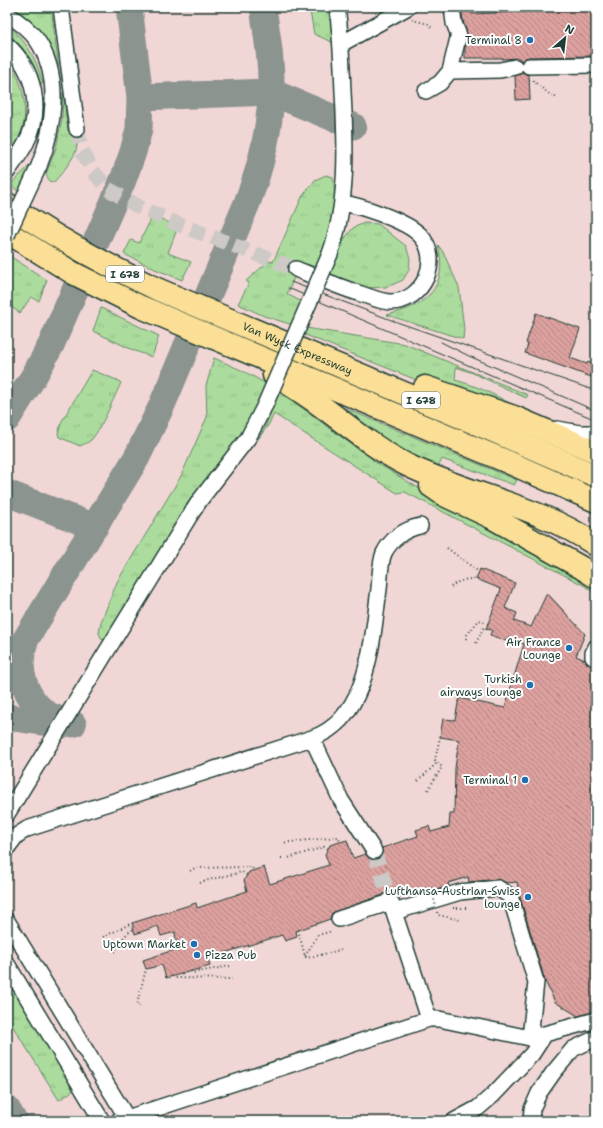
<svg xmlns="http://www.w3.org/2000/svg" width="603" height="1128" font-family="'Shantell Sans',sans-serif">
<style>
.built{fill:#f0d6d5}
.grass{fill:url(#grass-tufts);stroke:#658c68}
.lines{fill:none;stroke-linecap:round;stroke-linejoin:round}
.taxiway{stroke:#8c9490;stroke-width:27}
.building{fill:url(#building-back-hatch);stroke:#1f3d34}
.minor-tunnel{stroke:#cdc9c7;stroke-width:15;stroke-dasharray:15 8;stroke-linecap:butt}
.minor-casing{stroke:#1f3d34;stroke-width:18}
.highway-casing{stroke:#1f3d34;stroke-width:25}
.path{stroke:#1f3d34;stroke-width:2;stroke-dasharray:1 3;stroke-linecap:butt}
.minor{stroke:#fff;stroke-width:15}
.highway{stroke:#fbdf96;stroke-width:22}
.tram{stroke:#1f3d34;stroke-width:1}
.minor-bridge-casing{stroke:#1f3d34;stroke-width:18;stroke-linecap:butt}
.path-bridge{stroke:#1f3d34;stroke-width:2;stroke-dasharray:1 3;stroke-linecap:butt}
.minor-bridge{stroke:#fff;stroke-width:15}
.poi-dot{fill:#1f6fb2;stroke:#fff;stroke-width:1.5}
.labels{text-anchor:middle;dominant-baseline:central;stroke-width:4;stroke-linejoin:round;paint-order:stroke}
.shield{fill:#fff;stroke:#627771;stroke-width:1}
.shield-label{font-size:10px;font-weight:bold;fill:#1f3d34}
.poi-label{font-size:11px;fill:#1f3d34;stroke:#fff;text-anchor:end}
.street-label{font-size:11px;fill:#1f3d34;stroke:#fff}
</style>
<defs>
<pattern id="grass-tufts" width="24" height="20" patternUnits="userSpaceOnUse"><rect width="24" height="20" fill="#abdc9d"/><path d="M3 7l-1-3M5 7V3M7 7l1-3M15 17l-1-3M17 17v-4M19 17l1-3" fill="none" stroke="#93be88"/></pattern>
<pattern id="building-back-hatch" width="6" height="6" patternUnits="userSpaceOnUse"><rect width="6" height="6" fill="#dca19f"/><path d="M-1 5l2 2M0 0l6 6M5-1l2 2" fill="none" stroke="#b28482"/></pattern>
</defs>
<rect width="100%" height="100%" fill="#f8ecec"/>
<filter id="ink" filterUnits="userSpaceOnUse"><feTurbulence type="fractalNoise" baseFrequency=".025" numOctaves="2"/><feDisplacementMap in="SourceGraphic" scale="8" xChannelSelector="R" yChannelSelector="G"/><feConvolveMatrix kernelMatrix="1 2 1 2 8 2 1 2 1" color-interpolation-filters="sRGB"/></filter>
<g filter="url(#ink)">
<!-- built -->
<path class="built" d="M 7,7 L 596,7 L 596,1121 L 7,1121 Z"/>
<!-- grass -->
<path class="grass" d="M 12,7 L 51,7 L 59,70 C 50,39 38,24 12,7 Z
M 316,7 L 330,7 L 334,43 L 314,34 L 310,11 Z
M 7,25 C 27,41 37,60 43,84 L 40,83 C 34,63 24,46 7,33 Z
M 14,69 C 24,88 29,114 20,135 C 17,143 12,149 7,156 L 7,73 Z
M 63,92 L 68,131 L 73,130 C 75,135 78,141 77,146 C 76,157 61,174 54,182 L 49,181 L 46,174 L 56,148 L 62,119 Z
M 32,163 L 18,191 L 10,185 C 17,177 25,171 32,163 Z
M 326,175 L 333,177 C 338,207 329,241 317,268 L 301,262 L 287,294 L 302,302 L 293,325 L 264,316 L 238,304 L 249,283 L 246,281 L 269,261 L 273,262 L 302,197 L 315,180 Z
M 153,215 L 176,226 L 176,232 L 168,253 L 191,262 L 182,280 L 155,269 L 124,254 L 131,240 L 139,243 Z
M 364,223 L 378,224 L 406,246 L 410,259 L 409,270 L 403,280 L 387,287 L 365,288 L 329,274 L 345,238 L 353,228 Z
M 438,245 L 443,252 L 459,287 L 464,329 L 463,339 L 387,315 C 426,306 449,288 438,245 Z
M 8,255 L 47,280 L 39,301 L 31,297 L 20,313 L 7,304 Z
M 101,308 L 159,336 L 152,357 L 135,351 L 93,331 Z
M 306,328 L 405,344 L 528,395 L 526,398 L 473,373 L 456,367 L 455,380 C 483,387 508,402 533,416 L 434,387 L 303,334 Z
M 214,358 L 241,370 L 267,384 L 254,411 L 238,439 L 187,505 L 106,639 L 102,640 L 99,633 L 101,622 L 117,582 L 181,476 L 207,417 L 206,386 Z
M 92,370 L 119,381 L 121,383 C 114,397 101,430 91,440 C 87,443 84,444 80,446 L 59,437 L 58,433 L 62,421 Z
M 279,391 L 362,452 L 364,451 L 375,462 L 455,510 L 532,551 L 596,587 L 596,594 L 585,586 L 405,492 L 397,493 L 274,414 L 269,424 L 256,442 L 266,425 Z
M 337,405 L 517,480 L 514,485 L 442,459 L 438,468 L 418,460 L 407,451 L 407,458 Z
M 7,979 L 74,1090 L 59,1100 L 7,1017 Z"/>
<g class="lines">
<!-- taxiway -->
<path class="taxiway" d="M 140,97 L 271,92 L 353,126
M 7,419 L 34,376 L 51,345 L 123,180 L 133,152 L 139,129 L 140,97 L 129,7
M 7,493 L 95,527
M 24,645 C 16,670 25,699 47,714 C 55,719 64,721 73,724
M 7,670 L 137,457 L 162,405 L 247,203 C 261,167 270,131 271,92 C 272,64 267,35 263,7
M 7,717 L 62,725
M 7,1109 L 14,1121"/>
</g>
<!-- building -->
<path class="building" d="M 461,7 L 472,7 L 472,14 L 539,11 L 539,8 L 596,7 L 596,56 L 529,57 L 525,58 L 522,61 L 518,58 L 502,59 L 503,58 L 465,58 L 465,48 L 467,33 L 463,21 Z
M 522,72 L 529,75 L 530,99 L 516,100 L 515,76 L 521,74 Z
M 536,313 L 580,329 L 570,358 L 587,364 L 588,362 L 596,365 L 596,371 L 594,378 L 525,353 L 528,344 L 526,343 Z
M 480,569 L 515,583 L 505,608 L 517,613 L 514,621 L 531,627 L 547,593 L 585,634 L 576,656 L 585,660 L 591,666 L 596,668 L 596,1011 L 578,1016 L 555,1002 L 545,981 L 520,897 L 517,882 L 507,883 L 498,879 L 469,882 L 468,877 L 448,883 L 449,886 L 435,890 L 434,888 L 427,890 L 426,888 L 398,897 L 396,893 L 391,891 L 388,891 L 383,895 L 336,911 L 332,913 L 330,919 L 296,931 L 297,937 L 285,941 L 282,935 L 208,958 L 210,966 L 166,978 L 162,965 L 146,969 L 143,960 L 177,949 L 175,932 L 161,936 L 158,926 L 135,934 L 132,923 L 196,903 L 197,908 L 247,891 L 244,880 L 249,872 L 264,867 L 270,884 L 329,865 L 325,854 L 330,845 L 347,840 L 353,858 L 365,854 L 370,859 L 375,860 L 379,858 L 382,855 L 382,848 L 418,836 L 416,830 L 429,826 L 431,832 L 449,827 L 450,814 L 454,814 L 455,768 L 459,740 L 440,737 L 443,719 L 455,720 L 459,698 L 505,708 L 512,683 L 524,644 L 508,637 L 506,641 L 490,635 L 492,630 L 486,629 L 501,589 L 476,579 Z"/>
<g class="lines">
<!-- minor-tunnel -->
<path class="minor-tunnel" d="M 77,129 L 82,151 L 93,171 L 108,189 L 141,208 L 180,225 L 296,269
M 374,851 L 390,900"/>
<!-- minor casing -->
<g class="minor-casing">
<path id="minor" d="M 61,7 L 77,129
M 7,14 C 18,21 29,29 37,40 C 62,77 54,128 39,166
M 341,44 L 408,7
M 7,45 C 35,70 43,110 26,143 C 21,153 14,162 7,172
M 529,66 L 596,65
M 450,71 L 500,70 L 515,67
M 426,91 L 440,83 L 450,71 L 458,38 L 458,33 L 454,23 L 452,7
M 330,254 C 348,203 346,146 343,92 C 342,64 341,35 337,7
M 296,269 C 318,278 339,287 361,294 C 371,297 381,302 391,302 C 423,302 443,259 420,235 C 406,221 362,206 342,203
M 557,429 L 580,433 L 596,433
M 596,647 L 593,653 L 593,657 L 596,659
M 312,738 L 341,800 L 374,851
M 7,814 L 189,517 L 200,500 L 248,438 L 265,405
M 7,848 L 16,836 L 27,829 L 312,738 C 369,719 372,640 379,589 C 380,579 380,562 384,553 C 391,539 405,529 420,526
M 390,900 L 429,1019
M 394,912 L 460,892 L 498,888 L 510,896 L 536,982 L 530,1038
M 339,919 L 391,902
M 7,921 L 127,1118
M 7,964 L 102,1121
M 118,1121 L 429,1019 L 439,1019 L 530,1038 L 596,1020
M 454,1121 L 478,1108 L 493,1095 L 532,1054 L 545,1034
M 531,1121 L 532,1109 L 539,1093 L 553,1073 L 573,1049 L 596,1038"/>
</g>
<!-- highway casing -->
<g class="highway-casing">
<g id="highway">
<path id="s1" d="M 7,204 C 55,238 106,265 159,290 L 482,426 L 596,476"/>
<path d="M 7,232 L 73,273 L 141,307 L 508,462 L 596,501"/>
<path d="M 274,375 C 291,385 308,396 324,408 C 351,428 377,450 407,465 C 469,495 537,505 596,545"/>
<path d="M 425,387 L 514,417 L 596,452"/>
<path d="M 431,486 L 444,495 L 491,517 L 582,568 L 596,577"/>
</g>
</g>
<!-- path -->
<path class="path" d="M 412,20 L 429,24 L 431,27
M 529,80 L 532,80 L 553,97 L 558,95
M 447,548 L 479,572
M 451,587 C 456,581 471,577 478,580
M 466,639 L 467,635 L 479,620 L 488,624
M 476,643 L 484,627 L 488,629
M 418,781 L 437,763
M 428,790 L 442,767 L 435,760 L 440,737
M 281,843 L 338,837 L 340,842
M 281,858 L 288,858 L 324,847 L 328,849
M 190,871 L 195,868 L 252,867 L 253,870
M 200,883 L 204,881 L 242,872 L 247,875
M 453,908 L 466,908
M 437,912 L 438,915 L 461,920
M 298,930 L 305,956 L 307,958 L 341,950
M 103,937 L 132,923
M 115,952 C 118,945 126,932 134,929
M 305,956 L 318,935 L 332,931
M 191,971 L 192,973 L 230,966
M 173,976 L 174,978 L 232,979
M 140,1006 L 137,1004 L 146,969"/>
<!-- minor -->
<use href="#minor" class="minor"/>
<!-- highway -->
<use href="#highway" class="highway"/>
<!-- tram -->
<path class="tram" d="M 291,282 L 394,321 L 596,391
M 288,288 L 596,420
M 441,342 L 469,356 L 596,411"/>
<!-- minor-bridge casing -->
<g class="minor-bridge-casing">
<path id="minor-bridge" d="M 7,235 L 39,166
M 265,405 L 330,254"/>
</g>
<!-- path-bridge -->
<path class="path-bridge" d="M 431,888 L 436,907"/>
<!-- minor-bridge -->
<use href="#minor-bridge" class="minor-bridge"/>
</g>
</g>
<!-- markers -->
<g class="poi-dot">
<circle cx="530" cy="40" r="4"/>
<circle cx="569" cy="648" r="4"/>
<circle cx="530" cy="685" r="4"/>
<circle cx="525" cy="780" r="4"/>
<circle cx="528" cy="897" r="4"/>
<circle cx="194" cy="944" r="4"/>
<circle cx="197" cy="955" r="4"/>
</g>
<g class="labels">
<!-- shield labels -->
<g class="shield">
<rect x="106" y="266" width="38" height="16" rx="3"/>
<rect x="402" y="392" width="38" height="16" rx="3"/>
</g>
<g class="shield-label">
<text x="125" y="274">I 678</text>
<text x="421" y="400">I 678</text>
</g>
<!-- poi labels -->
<g class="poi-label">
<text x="522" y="40">Terminal 8</text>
<text x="561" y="642">Air France<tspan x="561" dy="13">Lounge</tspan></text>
<text x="522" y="679">Turkish<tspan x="522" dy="13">airways lounge</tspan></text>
<text x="517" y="780">Terminal 1</text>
<text x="520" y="891">Lufthansa-Austrian-Swiss<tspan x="520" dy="13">lounge</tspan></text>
<text x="186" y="944">Uptown Market</text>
<text x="205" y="955" text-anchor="start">Pizza Pub</text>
</g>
<!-- street labels -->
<g class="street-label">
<text stroke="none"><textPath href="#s1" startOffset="325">Van Wyck Expressway</textPath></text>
</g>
</g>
<!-- margin -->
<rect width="603" height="1128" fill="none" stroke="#fff" stroke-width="24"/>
<rect x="12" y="12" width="579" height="1104" fill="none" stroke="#1f3d34" stroke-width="1.5" filter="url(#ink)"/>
<!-- north arrow -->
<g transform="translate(565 38) rotate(28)" stroke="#ffffff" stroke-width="3" paint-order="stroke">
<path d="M0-3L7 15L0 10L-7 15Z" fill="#1f3d34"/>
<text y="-6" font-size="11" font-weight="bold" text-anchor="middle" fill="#1f3d34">N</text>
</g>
</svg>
